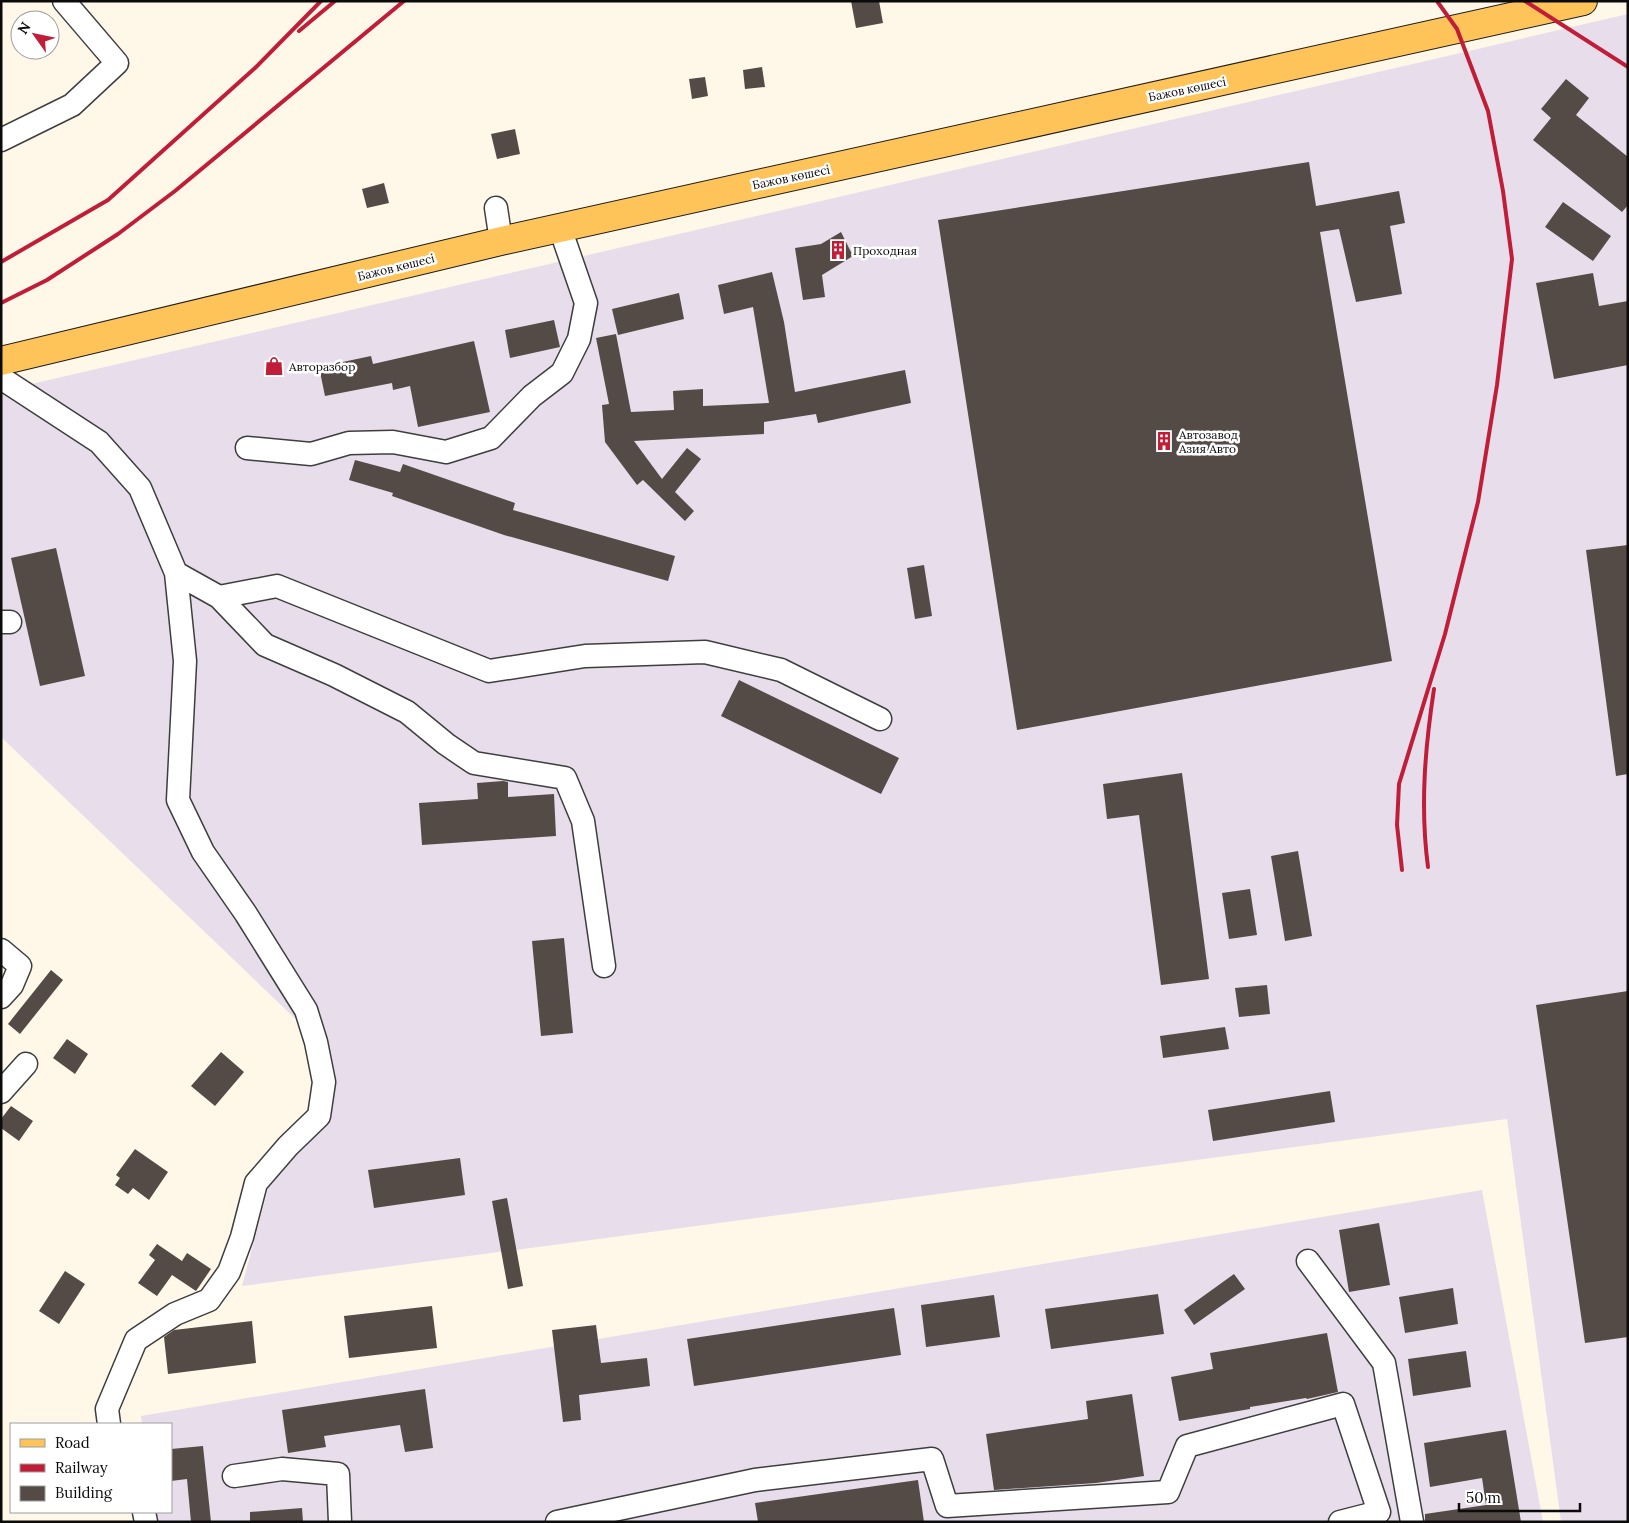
<svg xmlns="http://www.w3.org/2000/svg" width="1629" height="1523" font-family="Lora,serif">
<style>
.industrial{fill:#e8deeb}
.building{fill:#544b47}
.lines{fill:none;stroke-linecap:round;stroke-linejoin:round}
.minor-casing{stroke:#3e3e3e;stroke-width:25}
.major-casing{stroke:#1c1c1c;stroke-width:30}
.minor{stroke:#fff;stroke-width:22}
.major{stroke:#fec45a;stroke-width:28}
.rail{stroke:#c01e38;stroke-width:4}
.labels{text-anchor:middle;dominant-baseline:central;stroke-width:5;stroke-linejoin:round;paint-order:stroke}
.street-label{font-size:12px;fill:#0b0b0b;stroke:#fff}
.poi-label{font-size:12px;fill:#0b0b0b;stroke:#fff;text-anchor:start}
</style>
<rect width="100%" height="100%" fill="#fff8e9"/>
<!-- industrial -->
<path class="industrial" d="M 1628,14 L 1628,1522 L 1561,1522 L 1507,1119 L 242,1286 L 271,1178 L 317,1128 L 329,1051 L 1,737 L 1,391 Z
M 1482,1190 L 1543,1522 L 158,1522 L 156,1512 L 171,1512 L 171,1424 L 142,1424 L 141,1416 Z"/>
<!-- building -->
<path class="building" d="M 851,1 L 879,1 L 883,23 L 856,28 Z
M 762,67 L 765,87 L 745,89 L 743,70 Z
M 705,77 L 708,96 L 692,99 L 689,79 Z
M 1566,79 L 1589,98 L 1576,115 L 1628,157 L 1628,205 L 1622,212 L 1533,140 L 1551,118 L 1541,109 Z
M 515,129 L 520,154 L 497,159 L 491,134 Z
M 1309,162 L 1316,206 L 1399,191 L 1405,223 L 1390,226 L 1402,294 L 1356,302 L 1339,229 L 1320,232 L 1392,661 L 1017,730 L 938,220 Z
M 384,183 L 389,203 L 367,208 L 362,189 Z
M 1563,202 L 1611,236 L 1593,261 L 1545,227 Z
M 841,232 L 853,256 L 822,275 L 825,297 L 803,300 L 795,248 L 821,244 Z
M 772,272 L 784,322 L 795,392 L 905,370 L 911,403 L 818,423 L 816,414 L 764,422 L 764,434 L 634,441 L 662,479 L 687,448 L 701,459 L 675,492 L 694,511 L 685,521 L 643,480 L 637,485 L 605,442 L 602,405 L 609,404 L 596,338 L 616,334 L 631,412 L 674,410 L 673,391 L 703,389 L 703,406 L 769,403 L 753,307 L 724,314 L 718,285 Z
M 1593,273 L 1599,306 L 1628,301 L 1628,365 L 1554,379 L 1536,283 Z
M 679,293 L 684,319 L 618,335 L 612,309 Z
M 554,320 L 560,347 L 510,358 L 505,330 Z
M 474,341 L 490,412 L 418,427 L 410,386 L 393,390 L 392,383 L 325,396 L 319,367 L 371,356 L 373,364 Z
M 355,460 L 400,472 L 403,464 L 515,503 L 513,510 L 675,556 L 668,581 L 504,535 L 392,496 L 393,493 L 349,480 Z
M 1628,545 L 1628,774 L 1616,776 L 1586,550 Z
M 56,548 L 85,676 L 40,686 L 11,558 Z
M 924,565 L 932,616 L 915,619 L 907,568 Z
M 739,680 L 899,758 L 881,794 L 721,716 Z
M 1182,773 L 1209,979 L 1161,985 L 1139,815 L 1107,819 L 1103,784 Z
M 503,781 L 508,782 L 508,797 L 554,794 L 556,836 L 422,845 L 419,803 L 478,799 L 477,783 Z
M 1298,851 L 1312,936 L 1285,941 L 1271,856 Z
M 1250,889 L 1257,935 L 1229,939 L 1222,893 Z
M 564,938 L 573,1033 L 541,1036 L 532,941 Z
M 51,970 L 63,980 L 20,1034 L 8,1024 Z
M 1267,985 L 1270,1014 L 1239,1017 L 1235,988 Z
M 1628,991 L 1628,1337 L 1585,1343 L 1536,1005 Z
M 1225,1027 L 1229,1049 L 1163,1058 L 1160,1036 Z
M 67,1039 L 88,1054 L 75,1074 L 53,1058 Z
M 221,1052 L 244,1072 L 215,1106 L 191,1086 Z
M 1330,1091 L 1335,1122 L 1213,1141 L 1208,1110 Z
M 11,1106 L 33,1121 L 19,1141 L 1,1128 L 1,1119 Z
M 135,1149 L 168,1172 L 149,1200 L 133,1188 L 128,1194 L 115,1185 L 120,1178 L 116,1175 Z
M 460,1158 L 465,1195 L 374,1208 L 368,1170 Z
M 507,1198 L 523,1286 L 508,1289 L 492,1201 Z
M 1379,1223 L 1390,1285 L 1349,1292 L 1339,1230 Z
M 157,1244 L 182,1261 L 187,1253 L 211,1269 L 196,1291 L 172,1275 L 157,1296 L 138,1283 L 155,1260 L 149,1255 Z
M 65,1271 L 85,1284 L 59,1324 L 39,1311 Z
M 1234,1274 L 1245,1289 L 1194,1325 L 1184,1310 Z
M 1453,1288 L 1458,1324 L 1405,1333 L 1399,1297 Z
M 1158,1294 L 1164,1334 L 1051,1349 L 1045,1309 Z
M 994,1295 L 1000,1337 L 926,1347 L 921,1305 Z
M 432,1306 L 437,1348 L 349,1358 L 344,1316 Z
M 894,1308 L 901,1355 L 694,1386 L 687,1339 Z
M 252,1321 L 256,1363 L 168,1374 L 164,1337 L 174,1330 Z
M 596,1325 L 601,1363 L 647,1358 L 650,1386 L 579,1395 L 581,1420 L 563,1422 L 552,1330 Z
M 1327,1333 L 1338,1392 L 1307,1399 L 1306,1398 L 1250,1407 L 1250,1409 L 1179,1421 L 1171,1377 L 1213,1369 L 1210,1353 Z
M 1466,1351 L 1471,1387 L 1413,1396 L 1408,1359 Z
M 425,1389 L 433,1448 L 405,1452 L 400,1425 L 324,1436 L 326,1447 L 288,1453 L 282,1410 Z
M 1132,1394 L 1144,1476 L 1096,1483 L 994,1490 L 986,1434 L 1088,1419 L 1086,1401 Z
M 1506,1430 L 1521,1522 L 1425,1522 L 1425,1514 L 1486,1505 L 1482,1478 L 1430,1487 L 1424,1443 Z
M 203,1446 L 211,1522 L 191,1522 L 187,1479 L 171,1481 L 171,1449 Z
M 918,1480 L 924,1522 L 758,1522 L 755,1503 Z
M 302,1508 L 303,1522 L 250,1522 L 250,1512 Z"/>
<g class="lines">
<!-- minor casing -->
<g class="minor-casing">
<path id="minor" d="M 1,140 L 72,105 L 117,63 L 64,1
M 496,208 L 501,241
M 1,378 L 99,442 L 140,488 L 176,573 L 185,661 L 178,800 L 203,852 L 246,914 L 306,1010 L 316,1042 L 324,1082 L 319,1116 L 288,1146 L 256,1183 L 242,1237 L 229,1272 L 209,1300 L 175,1314 L 136,1340 L 107,1409 L 109,1424
M 247,448 L 311,454 L 349,443 L 393,442 L 446,452 L 491,438 L 532,396 L 562,373 L 579,339 L 586,303 L 560,228
M 176,573 L 219,597 L 265,645 L 334,675 L 407,712 L 446,744 L 474,763 L 565,778 L 583,821 L 604,966
M 219,597 L 277,586 L 489,671 L 585,656 L 705,652 L 781,670 L 880,719
M 1,622 L 10,622
M 1,950 L 20,966 L 12,985 L 1,997
M 1,1092 L 26,1064
M 1308,1261 L 1384,1363 L 1412,1522
M 234,1476 L 282,1469 L 338,1474 L 340,1522
M 144,1512 L 146,1522
M 557,1522 L 755,1480 L 932,1459 L 947,1506 L 1168,1492 L 1187,1446 L 1343,1404 L 1379,1512 L 1340,1522"/>
</g>
<!-- major casing -->
<g class="major-casing">
<path id="major" d="M 1,361 L 501,241 L 1583,1"/>
</g>
<!-- minor -->
<use href="#minor" class="minor"/>
<!-- major -->
<use href="#major" class="major"/>
<!-- rail -->
<path class="rail" d="M 1525,1 L 1628,67
M 299,31 L 335,1
M 1,262 L 108,200 L 255,68 L 321,1
M 1,303 L 47,280 L 118,234 L 175,191 L 404,1
M 1428,867 C 1420,807 1425,748 1434,689
M 1402,870 L 1397,825 L 1399,784 L 1445,634 L 1478,502 L 1497,385 L 1512,259 L 1503,191 L 1488,111 L 1457,29 L 1437,1"/>
</g>
<!-- icons -->
<defs>
<g id="building-bare" transform="scale(1.5)"><path d="M-4-6H4V6H1V3H-1V6H-4ZM-2.5-4.3h1.7v1.8h-1.7ZM.8-4.3h1.7v1.8H.8ZM-2.5-1h1.7V.8h-1.7ZM.8-1h1.7V.8H.8Z" fill="#c01e38" stroke="#fff" stroke-width="2.5" paint-order="stroke"/></g>
<g id="shop-bare" transform="scale(1.5)"><path d="M-5-2.5h2.3a2.7 3.5 0 0 1 5.4 0H5L5.5 6h-11ZM-1.5-2.5h3a1.5 2.3 0 0 0-3 0Z" fill="#c01e38" stroke="#fff" stroke-width="2.5" paint-order="stroke"/></g>
</defs>
<g fill-rule="evenodd">
<use href="#building-bare" x="838" y="250"/>
<use href="#shop-bare" x="274" y="366"/>
<use href="#building-bare" x="1164" y="441"/>
</g>
<g class="labels">
<!-- street labels -->
<g class="street-label">
<text transform="translate(1187 89) rotate(-12)">Бажов көшесі</text>
<text transform="translate(791 177) rotate(-12)">Бажов көшесі</text>
<text transform="translate(396 267) rotate(-14)">Бажов көшесі</text>
</g>
<!-- poi labels -->
<g class="poi-label">
<text x="853" y="250">Проходная</text>
<text x="289" y="366">Авторазбор</text>
<text x="1179" y="434">Автозавод<tspan x="1179" dy="14">Азия Авто</tspan></text>
</g>
</g>
<!-- border -->
<rect width="1629" height="1523" fill="none" stroke="#0b0b0b" stroke-width="5"/>
<!-- legend -->
<rect x="10" y="1423" width="162" height="90" fill="#ffffff" stroke="#9d9d9d"/>
<rect x="20" y="1439" width="25" height="8" fill="#fec45a" stroke="#9d9d9d"/>
<text x="55" y="1448" font-size="15" fill="#0b0b0b">Road</text>
<rect x="20" y="1464" width="25" height="8" fill="#c01e38" stroke="#9d9d9d"/>
<text x="55" y="1473" font-size="15" fill="#0b0b0b">Railway</text>
<rect x="20" y="1486" width="25" height="15" fill="#544b47" stroke="#9d9d9d"/>
<text x="55" y="1498" font-size="15" fill="#0b0b0b">Building</text>
<!-- north arrow -->
<g transform="translate(35 35) rotate(303)"><circle r="24" fill="#ffffff" stroke="#9d9d9d"/>
<path d="M0-4L9 19L0 12L-9 19Z" fill="#c01e38"/>
<text y="-8" font-size="14" font-weight="bold" text-anchor="middle" fill="#0b0b0b">N</text>
</g>
<!-- scale -->
<path d="M1459 1503v8h121v-8" fill="none" stroke="#0b0b0b" stroke-width="2.5"/>
<text x="1466" y="1503" font-size="15" fill="#0b0b0b" stroke="#ffffff" stroke-width="4" paint-order="stroke">50 m</text>
</svg>
